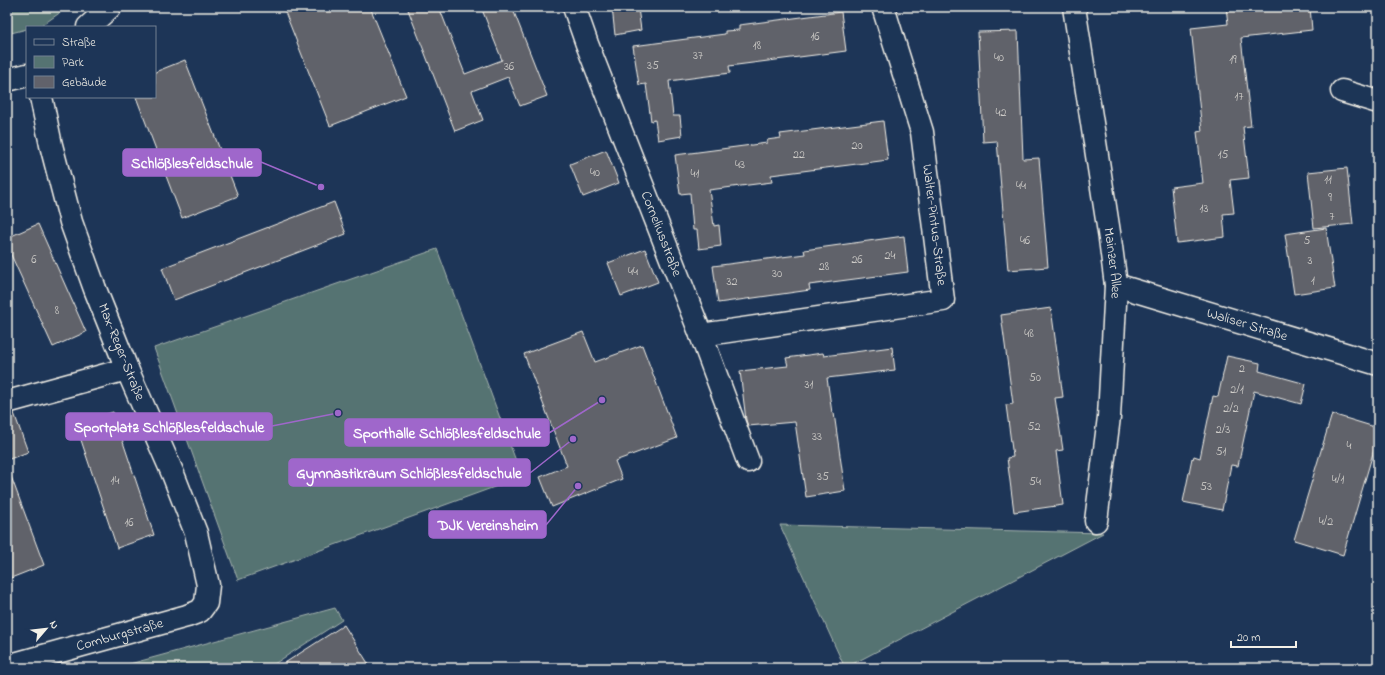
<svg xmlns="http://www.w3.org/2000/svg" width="1385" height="675" font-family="'Indie Flower',sans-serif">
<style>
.green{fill:#557372;stroke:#a4b2ad}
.building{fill:#61626b;stroke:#f4f1e8}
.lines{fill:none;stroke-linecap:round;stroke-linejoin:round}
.minor-casing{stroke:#f4f1e8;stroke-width:25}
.minor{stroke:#1d3557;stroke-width:22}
.labels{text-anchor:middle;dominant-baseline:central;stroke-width:3;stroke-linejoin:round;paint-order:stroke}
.number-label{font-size:12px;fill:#cfcdc9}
.street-label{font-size:14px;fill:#f4f1e8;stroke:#1d3557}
.leader{fill:none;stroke:#9f67cb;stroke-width:1.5}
.callout-dot{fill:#9f67cb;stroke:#1d3557;stroke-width:1.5}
.callout{fill:#9f67cb;stroke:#9f67cb;stroke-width:1.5}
.callout-label{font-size:15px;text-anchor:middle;font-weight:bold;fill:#fff}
</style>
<rect width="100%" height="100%" fill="#1d3557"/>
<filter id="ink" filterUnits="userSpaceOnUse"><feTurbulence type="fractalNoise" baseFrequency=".025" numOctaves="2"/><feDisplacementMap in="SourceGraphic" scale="8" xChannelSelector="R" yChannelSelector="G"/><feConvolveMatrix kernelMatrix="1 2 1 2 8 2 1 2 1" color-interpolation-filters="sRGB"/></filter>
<g filter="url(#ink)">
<!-- green -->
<path class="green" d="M 7,7 L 68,7 L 41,26 L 27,27 L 27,29 L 7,34 Z
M 437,249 L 522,477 L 238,580 L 154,348 Z
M 780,525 L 1103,533 L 845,668 Z
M 335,608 L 342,620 L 268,668 L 115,668 Z"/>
<!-- building -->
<path class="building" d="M 283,7 L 370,7 L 406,96 L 330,126 Z
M 407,7 L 439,7 L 465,74 L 502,60 L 481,7 L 512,7 L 547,96 L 520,106 L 508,77 L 472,91 L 483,120 L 455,131 Z
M 612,7 L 638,8 L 641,30 L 615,35 Z
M 1226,7 L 1310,7 L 1312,30 L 1241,38 L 1251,126 L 1243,127 L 1249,178 L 1230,180 L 1234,213 L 1223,214 L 1225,237 L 1177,243 L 1171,187 L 1203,183 L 1197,132 L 1202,131 L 1191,28 L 1228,24 Z
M 841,12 L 846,51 L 729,66 L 730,73 L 669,81 L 673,116 L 680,116 L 682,136 L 658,140 L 655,120 L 651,121 L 646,84 L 639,85 L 633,46 L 725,34 L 725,31 L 739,30 L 739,25 Z
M 1018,31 L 1023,159 L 1039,158 L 1048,267 L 1008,270 L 997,141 L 983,142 L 978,32 Z
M 185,60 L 238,196 L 182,218 L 136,97 L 155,97 L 155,72 Z
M 883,121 L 888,160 L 771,175 L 772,182 L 709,190 L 714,226 L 719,225 L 721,246 L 699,249 L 697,230 L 693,230 L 690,193 L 680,194 L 675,155 L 767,143 L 767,140 L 781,138 L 780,134 Z
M 606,150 L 619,183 L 583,197 L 570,164 Z
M 1347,168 L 1353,224 L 1314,228 L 1308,172 Z
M 334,202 L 346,234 L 174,300 L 162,268 Z
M 38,224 L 86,332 L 53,347 L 7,246 L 7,238 Z
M 1326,228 L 1335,288 L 1294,294 L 1285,234 Z
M 904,236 L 908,272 L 809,285 L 810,290 L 718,303 L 713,266 L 805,254 L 804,250 Z
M 645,249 L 658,282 L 621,296 L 608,263 Z
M 1051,308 L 1063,397 L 1055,398 L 1063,450 L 1056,451 L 1063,505 L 1014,512 L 1007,458 L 1013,457 L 1006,405 L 1013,404 L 1001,315 Z
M 583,332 L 595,362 L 642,345 L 677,438 L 615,461 L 622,479 L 552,507 L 540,477 L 567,466 L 524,354 Z
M 892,347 L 895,370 L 827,378 L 832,413 L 834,413 L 845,491 L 806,497 L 795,422 L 748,426 L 746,420 L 740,371 L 788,366 L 786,358 L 823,353 L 824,356 Z
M 1227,356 L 1260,363 L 1259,371 L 1306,384 L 1301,404 L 1254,391 L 1238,466 L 1231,465 L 1222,510 L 1183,502 L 1192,458 L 1193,459 L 1194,456 L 1200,458 L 1213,396 L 1218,397 Z
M 113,412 L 154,535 L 117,548 L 76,425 Z
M 14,413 L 28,452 L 7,460 L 7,414 Z
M 1332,414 L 1378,428 L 1378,436 L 1343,555 L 1294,540 Z
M 7,471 L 9,471 L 44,565 L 11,578 L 7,568 Z
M 344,625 L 371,668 L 277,668 Z"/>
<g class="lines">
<!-- minor casing -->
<g class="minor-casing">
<g id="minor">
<path id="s1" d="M 574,7 L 587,44 L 701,335 L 748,461"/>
<path id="s2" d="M 1074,7 L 1110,239 L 1116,285 L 1109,417 L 1096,521"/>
<path d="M 88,27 L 110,7"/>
<path d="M 7,80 L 27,75"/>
<path d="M 1342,91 L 1378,102"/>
<path id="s3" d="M 1116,285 L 1378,364"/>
<path d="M 701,335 L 943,300 L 922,132 L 883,7"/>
<path d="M 7,402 L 127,369"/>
<path id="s4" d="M 7,666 L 187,616 L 200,611 L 206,603 L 208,585 L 196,533 L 173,474 L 127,369 L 95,289 L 71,222 L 51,145 L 41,97"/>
</g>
</g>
<!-- minor -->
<use href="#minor" class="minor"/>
</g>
</g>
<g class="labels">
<!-- number labels -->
<g class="number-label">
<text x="815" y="37">16</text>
<text x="757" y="46">18</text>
<text x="698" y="56">37</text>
<text x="999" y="58">40</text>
<text x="1233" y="60">19</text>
<text x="653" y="66">35</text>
<text x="509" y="67">36</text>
<text x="1239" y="97">17</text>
<text x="1001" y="113">42</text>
<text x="857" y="146">20</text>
<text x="799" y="155">22</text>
<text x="1223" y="155">15</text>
<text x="740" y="165">43</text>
<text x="595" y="173">40</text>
<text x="695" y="174">41</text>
<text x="1328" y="180">11</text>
<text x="1021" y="186">44</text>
<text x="1330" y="198">9</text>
<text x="1204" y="209">13</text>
<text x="1332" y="217">7</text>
<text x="1025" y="241">46</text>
<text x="1307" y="241">5</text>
<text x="890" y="256">24</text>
<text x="34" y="260">6</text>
<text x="857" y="260">26</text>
<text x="1310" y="261">3</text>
<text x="824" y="267">28</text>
<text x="633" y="272">44</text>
<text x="777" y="274">30</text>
<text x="1313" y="281">1</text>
<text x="732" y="282">32</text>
<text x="57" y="311">8</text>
<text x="1029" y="334">48</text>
<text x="1242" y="369">2</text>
<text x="1035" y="378">50</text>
<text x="809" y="385">31</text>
<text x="1237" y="390">2/1</text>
<text x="1231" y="409">2/2</text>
<text x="1034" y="427">52</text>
<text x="1223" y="430">2/3</text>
<text x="817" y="437">33</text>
<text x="1349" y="446">4</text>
<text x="1221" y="452">51</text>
<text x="823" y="477">35</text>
<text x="1338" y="480">4/1</text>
<text x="115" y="481">14</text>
<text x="1035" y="482">54</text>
<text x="1206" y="487">53</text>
<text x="1326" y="522">4/2</text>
<text x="129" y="523">16</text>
</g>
<!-- street labels -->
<g class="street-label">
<text transform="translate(934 225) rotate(83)">Walter-Pintus-Straße</text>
<text stroke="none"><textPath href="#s1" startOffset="243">Corneliusstraße</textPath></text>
<text stroke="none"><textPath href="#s2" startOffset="259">Mainzer Allee</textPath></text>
<text stroke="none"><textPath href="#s3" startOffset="137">Waliser Straße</textPath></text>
<text transform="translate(121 352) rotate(68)">Max-Reger-Straße</text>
<text stroke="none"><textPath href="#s4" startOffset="117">Comburgstraße</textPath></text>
</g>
</g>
<!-- callouts -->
<path class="leader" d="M321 187L261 162M338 413L272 426M602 400L549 433M573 439L530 473M578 486L546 525"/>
<g class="callout-dot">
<circle cx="321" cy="187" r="4"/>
<circle cx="338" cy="413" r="4"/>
<circle cx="602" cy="400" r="4"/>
<circle cx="573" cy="439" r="4"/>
<circle cx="578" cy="486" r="4"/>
</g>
<g class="callout">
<rect x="123" y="149" width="138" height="27" rx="4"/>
<rect x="66" y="413" width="206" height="27" rx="4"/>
<rect x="345" y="419" width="204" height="27" rx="4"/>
<rect x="289" y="459" width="241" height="27" rx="4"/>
<rect x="429" y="511" width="117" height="27" rx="4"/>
</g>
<g class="callout-label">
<text x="192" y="168">Schlößlesfeldschule</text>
<text x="169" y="432">Sportplatz Schlößlesfeldschule</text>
<text x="447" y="438">Sporthalle Schlößlesfeldschule</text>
<text x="409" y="478">Gymnastikraum Schlößlesfeldschule</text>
<text x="488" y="530">DJK Vereinsheim</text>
</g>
<!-- margin -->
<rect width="1385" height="675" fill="none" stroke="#1d3557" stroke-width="24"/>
<rect x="12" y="12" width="1361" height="651" fill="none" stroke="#f4f1e8" stroke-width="1.5" filter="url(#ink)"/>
<!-- legend -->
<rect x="26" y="26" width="130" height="72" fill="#1d3557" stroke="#738091"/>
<rect x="34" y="39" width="20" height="6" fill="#1d3557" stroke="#738091"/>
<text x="62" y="46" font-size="12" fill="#f4f1e8">Straße</text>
<rect x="34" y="56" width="20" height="12" fill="#557372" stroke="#738091"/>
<text x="62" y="66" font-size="12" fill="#f4f1e8">Park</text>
<rect x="34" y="76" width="20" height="12" fill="#61626b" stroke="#738091"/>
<text x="62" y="86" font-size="12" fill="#f4f1e8">Gebäude</text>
<!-- north arrow -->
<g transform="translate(46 629) rotate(62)" stroke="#1d3557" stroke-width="3" paint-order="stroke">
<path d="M0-3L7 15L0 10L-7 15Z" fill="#f4f1e8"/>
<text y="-6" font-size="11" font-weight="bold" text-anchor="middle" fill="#f4f1e8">N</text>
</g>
<!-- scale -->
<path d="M1231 641v6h65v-6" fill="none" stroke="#f4f1e8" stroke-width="2"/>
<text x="1237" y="641" font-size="12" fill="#f4f1e8" stroke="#1d3557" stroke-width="3" paint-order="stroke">20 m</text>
</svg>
